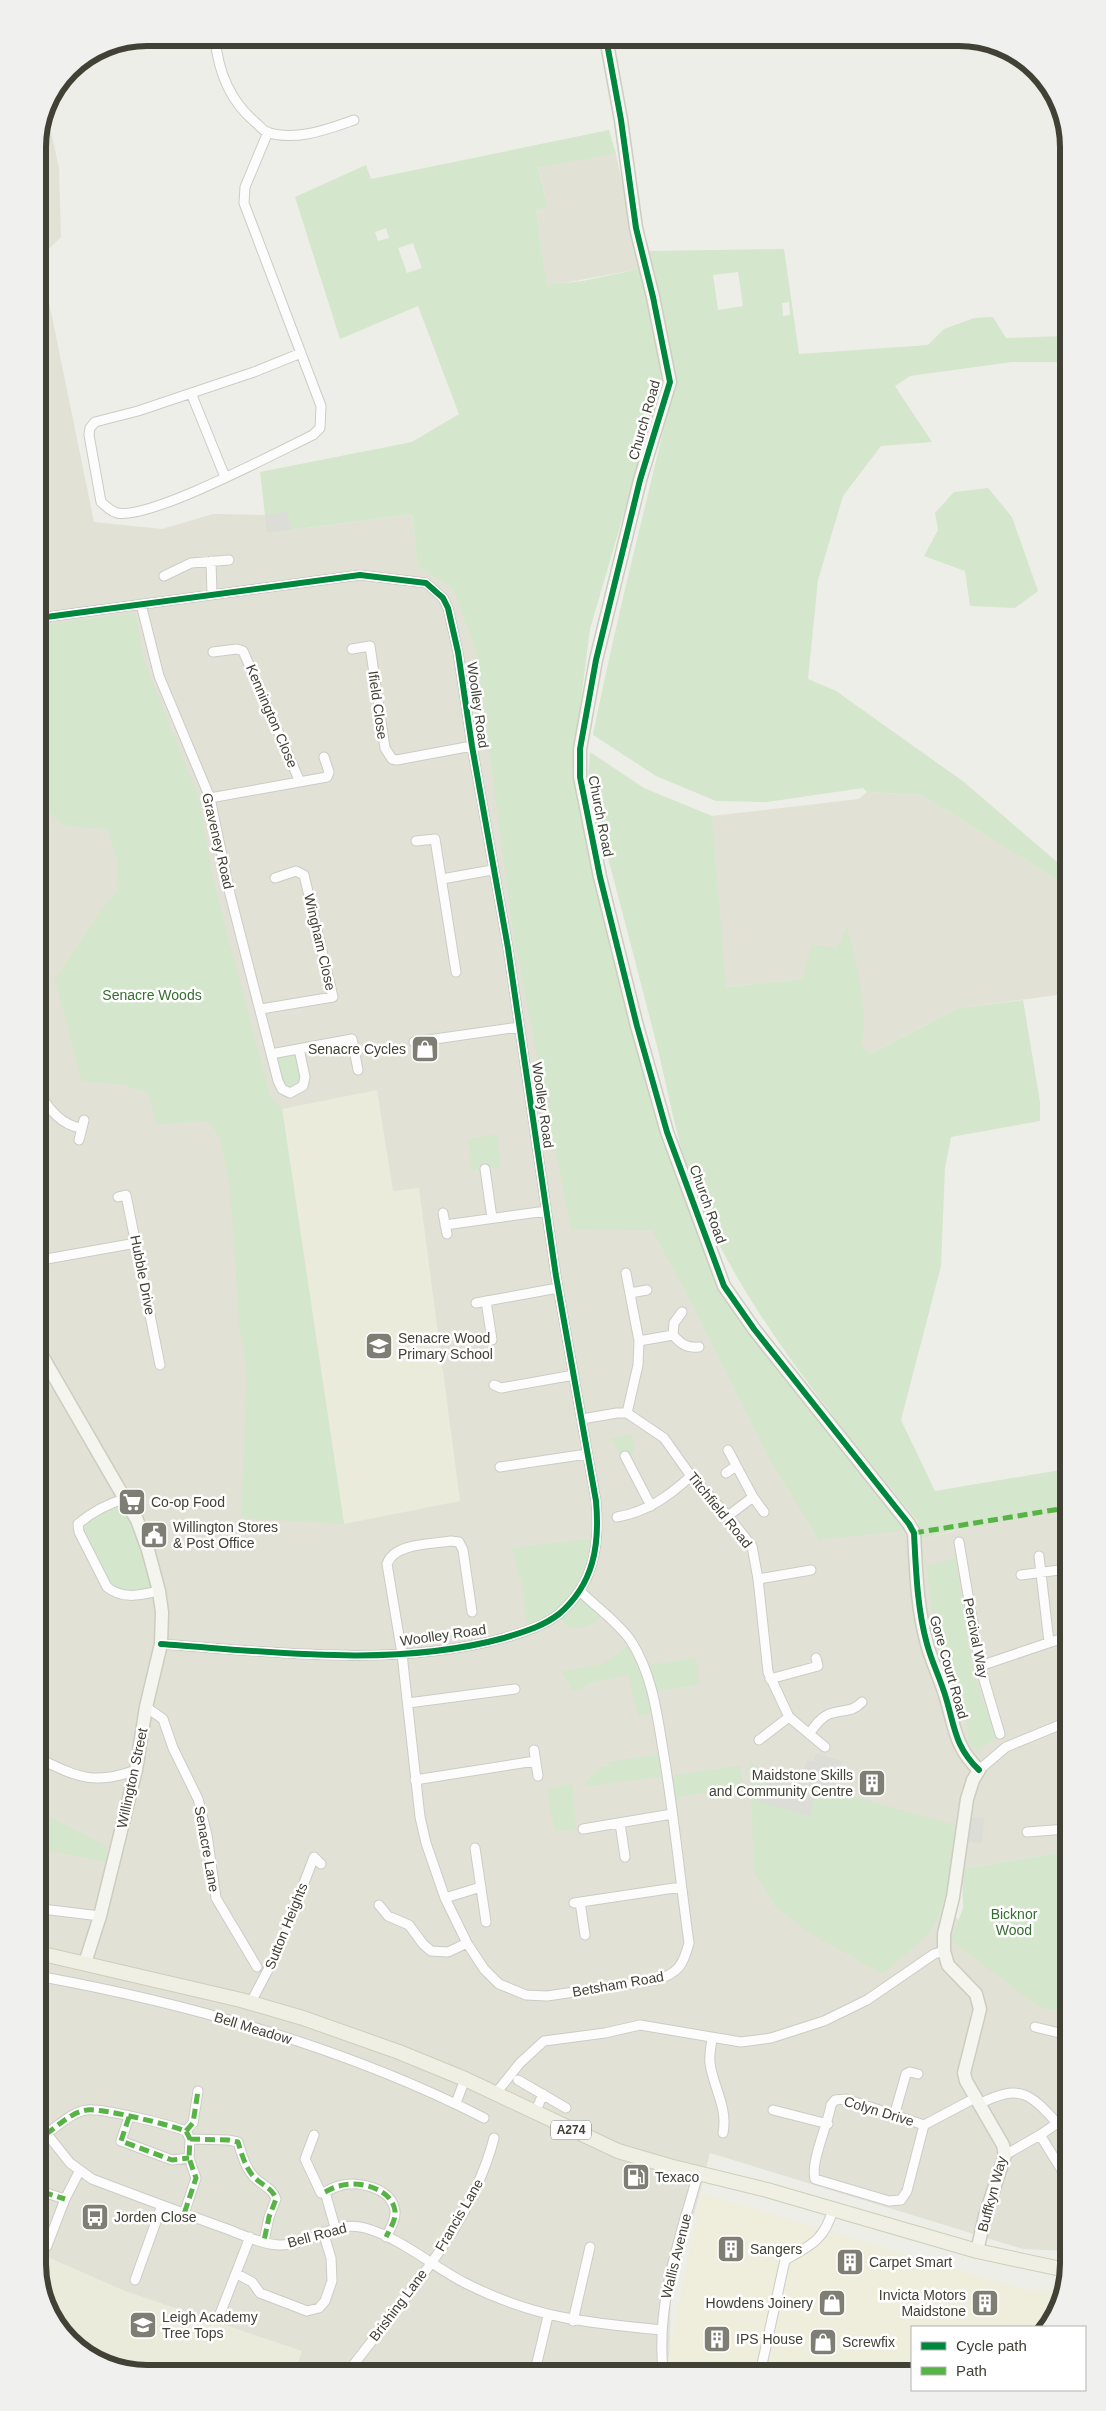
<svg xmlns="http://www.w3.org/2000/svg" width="1106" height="2411" font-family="Helvetica,sans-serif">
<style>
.residential{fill:#e1e1d6}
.commercial{fill:#efeddc}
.education{fill:#ebebdb}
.green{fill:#d4e6cb;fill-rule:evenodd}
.parking{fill:#ddddd8}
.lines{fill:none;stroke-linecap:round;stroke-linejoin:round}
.street-casing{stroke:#ccccc6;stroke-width:11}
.secondary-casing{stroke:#ccccc0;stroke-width:15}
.primary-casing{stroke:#ceceb8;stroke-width:16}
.street{stroke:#fcfcfc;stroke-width:9}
.secondary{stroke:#f4f5ee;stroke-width:12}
.primary{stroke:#efefe4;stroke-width:14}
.quiet{stroke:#57b346;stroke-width:5;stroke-dasharray:10 5;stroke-linecap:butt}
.cycleway-casing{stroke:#fff;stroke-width:9}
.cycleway{stroke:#00873e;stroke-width:6}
.labels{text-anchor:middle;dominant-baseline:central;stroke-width:5;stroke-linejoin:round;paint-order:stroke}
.shield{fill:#fff;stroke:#7b7a72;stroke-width:1}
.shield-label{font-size:12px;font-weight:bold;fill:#424136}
.street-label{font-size:14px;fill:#424136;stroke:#fff}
.park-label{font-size:14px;fill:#366d30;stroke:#fff}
.poi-label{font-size:14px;fill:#424136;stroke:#fff;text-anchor:start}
.rim{fill:none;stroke:#424136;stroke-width:6}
</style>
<rect width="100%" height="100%" fill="#eeeee8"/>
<!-- residential -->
<path class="residential" d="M 46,109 L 59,168 L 61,237 L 40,258 L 94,522 L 162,529 L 213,514 L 265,515 L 268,533 L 412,514 L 418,567 L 453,587 L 476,650 L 652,1223 L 907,1530 L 918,1540 L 1066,1503 L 1067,1851 L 962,1869 L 952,1914 L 1023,1980 L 1068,1988 L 1068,2251 L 1023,2249 L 710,2153 L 688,2238 L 671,2291 L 669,2370 L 140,2373 L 81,2351 L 43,2299 L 38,141 Z
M 616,154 L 640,269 L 547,286 L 536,210 L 548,208 L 538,166 Z
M 867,792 L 922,795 L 1065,885 L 1065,994 L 959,1008 L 870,1054 L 802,979 L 725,987 L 712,816 L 859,799 Z"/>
<!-- commercial -->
<path class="commercial" d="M 701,2193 L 1026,2290 L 1059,2291 L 1047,2327 L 912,2327 L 912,2368 L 670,2370 L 668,2360 Z"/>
<!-- education -->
<path class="education" d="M 377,1090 L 393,1191 L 419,1188 L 460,1501 L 344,1524 L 282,1109 Z
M 43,2255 L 125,2291 L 302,2351 L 298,2363 L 322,2372 L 140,2373 L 81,2351 L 43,2299 Z"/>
<!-- green -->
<path class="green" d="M 609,130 L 616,154 L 538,167 L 548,208 L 536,210 L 547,285 L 582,281 L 640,269 L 665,373 L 590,629 L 572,772 L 609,929 L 716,1281 L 907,1530 L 819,1540 L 768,1456 L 686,1292 L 652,1230 L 571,1229 L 514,937 L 476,651 L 453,588 L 418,567 L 412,514 L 267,533 L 260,472 L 412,442 L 459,414 L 418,306 L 340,339 L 295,197 L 366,165 L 371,179 ZM 386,228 L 389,238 L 378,241 L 375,232 ZM 413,243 L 422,268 L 407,273 L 398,248 Z
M 784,249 L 799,354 L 928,345 L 944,329 L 974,318 L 993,317 L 1006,338 L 1063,336 L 1063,362 L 1012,362 L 910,376 L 895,386 L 932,442 L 881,446 L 843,496 L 818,580 L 808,679 L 836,691 L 964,782 L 1065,869 L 1065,885 L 922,795 L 867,792 L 863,788 L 767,802 L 716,801 L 656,776 L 593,735 C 616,619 646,505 673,390 L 673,369 L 649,251 ZM 738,272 L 743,306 L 718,310 L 713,275 ZM 789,302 L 790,315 L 783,316 L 782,303 Z
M 988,488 L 1012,517 L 1038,591 L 1015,608 L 970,606 L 965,571 L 924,556 L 938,530 L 935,513 L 954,492 Z
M 135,613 L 144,660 L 200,802 L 213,879 L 270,1096 L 282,1109 L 344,1524 L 241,1518 L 247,1373 L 240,1330 L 230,1187 L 220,1138 L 209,1121 L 157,1124 L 148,1093 L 122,1084 L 82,1082 L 55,979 L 99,913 L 118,890 L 117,860 L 108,829 L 65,826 L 39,802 L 39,625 Z
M 590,752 L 644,788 L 712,816 L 726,987 L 802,979 L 812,945 L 837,948 L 847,927 C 855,957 870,1014 861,1043 L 870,1054 L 959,1008 L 1023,1000 L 1040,1102 L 1040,1121 L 951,1137 L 945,1168 L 941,1266 L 901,1420 L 935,1491 L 1066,1469 L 1066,1510 L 955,1530 L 918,1540 L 918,1522 C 840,1425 757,1328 704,1214 C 680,1161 670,1098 656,1042 C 634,956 611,869 588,782 Z
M 299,1049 L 305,1077 L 298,1090 L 282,1089 L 271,1054 Z
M 496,1135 L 501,1167 L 471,1171 L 468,1139 Z
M 632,1434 L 635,1453 L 621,1457 L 611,1439 Z
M 124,1499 L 159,1591 L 115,1593 L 79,1532 L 84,1519 Z
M 597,1538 L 580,1591 L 604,1614 C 596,1623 578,1634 566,1624 C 563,1622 561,1617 558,1614 L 528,1631 L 522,1584 L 512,1548 Z
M 956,1558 C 965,1616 969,1683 998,1735 L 978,1751 L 969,1743 C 969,1702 947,1666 936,1627 C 930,1608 930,1586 927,1566 Z
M 632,1643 L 644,1666 L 695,1658 L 699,1684 L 652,1692 L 657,1712 L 638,1716 L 629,1675 L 590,1683 L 582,1688 L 572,1690 L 562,1671 L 602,1664 Z
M 664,1754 L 668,1776 L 740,1766 L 743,1787 L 670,1798 L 667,1776 L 587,1786 L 586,1781 L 600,1767 L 609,1766 L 609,1762 Z
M 750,1761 L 767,1777 L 759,1802 L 817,1787 L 956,1825 L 950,1894 L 930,1932 L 883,1974 L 812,1934 L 775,1906 L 754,1871 Z
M 572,1783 L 576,1830 L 555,1831 L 547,1790 Z
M 42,1813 L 106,1846 L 107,1862 L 42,1849 Z
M 1067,1851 L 1068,2012 L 1040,2007 L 951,1940 L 963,1908 L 962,1869 Z"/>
<!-- parking -->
<path class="parking" d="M 287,511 L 291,530 L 267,533 L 265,515 Z
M 816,1753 L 842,1761 L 834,1792 L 817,1787 L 810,1816 L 759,1802 L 767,1777 L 798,1786 L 807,1760 L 814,1761 Z
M 971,1817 L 984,1818 L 982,1843 L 969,1842 Z"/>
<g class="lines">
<!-- street casing -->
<g class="street-casing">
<path id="street" d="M 215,38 C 218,70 230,101 255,122 C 259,125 263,131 267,132 C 295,142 328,129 354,120
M 268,132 L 245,187 L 244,203 L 321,406 L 320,428 L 313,435 C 277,452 150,520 117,513 C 110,511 106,506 101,502 L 89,435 L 90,428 L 95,422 L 138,411 L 254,372 L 301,353
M 191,393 L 225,477
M 211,561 L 212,594
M 164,576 L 191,563 L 229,560
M 141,604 L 159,676 L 210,798 L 230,894 L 278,1081 L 282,1089 L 290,1093 L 303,1086 L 305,1077 L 299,1049
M 39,618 L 360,575 L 426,583 L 443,598 L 448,608 L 458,652 L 472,746 L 508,948 L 556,1276 L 596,1501 C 600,1545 594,1584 559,1614 C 542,1627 523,1632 504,1638 C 393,1668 273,1652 161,1644
M 352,649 L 370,646 L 385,748 L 392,759 L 397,760 L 472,746
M 213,652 L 237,649 L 243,651 L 300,782
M 210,798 L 327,777 L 329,772 L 324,757
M 416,841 L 435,839 L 456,972
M 442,879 L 492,870
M 261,1009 L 333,997 L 304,875 L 296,871 L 275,878
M 414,1042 L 519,1027
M 271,1054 L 352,1039 L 358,1070
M 40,1095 C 51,1111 61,1124 80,1128
M 79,1140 L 84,1120
M 485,1169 L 492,1218
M 118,1197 L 126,1195 L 160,1365
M 443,1213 L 447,1234
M 445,1225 L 546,1211
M 41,1260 L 136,1243
M 626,1273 L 639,1341 L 638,1365 L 627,1413
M 630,1293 L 647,1290
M 486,1301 L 492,1340
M 476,1303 L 558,1288
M 682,1312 L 674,1323 L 673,1335 C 681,1344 686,1348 699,1347
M 639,1341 L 673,1335
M 494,1385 L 501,1388 L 574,1375
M 582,1419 L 617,1413 L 627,1413 L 664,1438 L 691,1476 L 728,1516 L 752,1546 L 758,1579 L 768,1672 L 789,1717 L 825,1747
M 728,1450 L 753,1497 L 764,1512
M 625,1456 L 651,1506
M 500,1467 L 587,1454
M 726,1473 L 736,1466
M 124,1499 C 107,1504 92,1512 78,1524 L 79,1532 L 107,1587 C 123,1600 140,1595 159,1591
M 728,1516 L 753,1497
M 617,1517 C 647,1512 669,1496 691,1476
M 959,1542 L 980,1666 L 1000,1734
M 1039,1556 L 1049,1642
M 1021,1575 L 1067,1569
M 758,1579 L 811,1570
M 472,1612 L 463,1550 L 459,1542 L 451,1541 C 432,1544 394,1543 387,1564 L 402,1654 L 420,1817 L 426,1843 L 445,1898 L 467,1943 L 484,1969 L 499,1984 L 526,1995 L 547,1996 L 656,1980 C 679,1973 683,1965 689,1943 C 680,1879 674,1814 663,1750 C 657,1713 652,1674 631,1641 C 618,1622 596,1607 580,1591
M 980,1666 L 1054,1641 L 1067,1638
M 770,1679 L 818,1666 L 816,1658
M 408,1703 L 515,1689
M 146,1707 L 163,1719 L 173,1748 L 198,1799 L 207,1835 L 216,1898 L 257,1967
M 809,1734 C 814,1727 820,1718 829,1714 C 843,1709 852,1713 862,1702
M 759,1740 L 789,1717
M 534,1750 L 538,1776
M 42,1760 C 79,1778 96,1785 136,1770
M 979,1770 L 1006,1747 L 1067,1722
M 415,1780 L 535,1761
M 620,1823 L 625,1857
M 583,1829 L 672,1814
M 1027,1832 L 1067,1829
M 475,1848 L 486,1922
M 445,1898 L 481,1887
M 580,1902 L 585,1935
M 574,1903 L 681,1887
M 379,1905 L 388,1916 L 409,1925 L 423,1944 L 431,1951 L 448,1952 L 467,1943
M 42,1909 L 100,1916
M 43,1977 C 191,2004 349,2049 484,2118
M 251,2002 L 278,1951 L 314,1857 L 321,1864
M 1035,2027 L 1068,2035
M 712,2039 C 711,2047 709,2055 710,2063 C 713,2087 728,2107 723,2133
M 518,2080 L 566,2108
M 496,2093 L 520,2063 L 544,2041 L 605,2033 L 640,2025 L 741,2042 L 771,2038 L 824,2021 L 867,2000 L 934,1954 L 944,1951
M 456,2103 L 465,2079
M 979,2104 C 1020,2084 1029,2092 1058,2124
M 773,2110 L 828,2124
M 535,2113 L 543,2094
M 894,2116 L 906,2074 L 910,2072 L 918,2074
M 129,2117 L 121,2141 L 172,2160 L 189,2158
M 924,2125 L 907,2191 L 901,2200 L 889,2201 L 815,2179 C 810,2163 828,2124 831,2105 L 835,2100 L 846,2099 L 924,2125 L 975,2098
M 43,2129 L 70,2163 L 92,2179 C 137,2196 182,2213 227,2229 C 243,2235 261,2244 278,2245 C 309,2247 333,2219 365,2228 C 401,2238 432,2266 465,2283 C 534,2318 587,2323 662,2330
M 186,2131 L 193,2123 L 198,2091
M 46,2134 C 58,2126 73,2111 87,2110 C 103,2108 170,2125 186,2131 L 190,2139 L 189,2158 L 196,2178 L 184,2214
M 314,2135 L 305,2159 L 321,2193 L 325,2192 L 335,2227
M 1040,2135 L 1068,2180
M 190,2139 L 228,2140 L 238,2142 C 242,2155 246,2170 256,2179 C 264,2186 273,2189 276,2199 L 269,2217 L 264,2241
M 1005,2155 L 1040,2135 L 1068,2116
M 43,2192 L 65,2199
M 325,2192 C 329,2190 334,2187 339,2186 C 358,2180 392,2188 395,2211 C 396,2220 390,2229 386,2237
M 47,2246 L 65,2199 L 79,2172
M 237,2274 L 252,2282 L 260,2293 L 307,2311 L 319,2308 L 325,2301 L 332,2281 L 331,2258 L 323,2232
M 135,2280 L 162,2205
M 220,2314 L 250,2237
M 573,2321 L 590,2247
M 761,2369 L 785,2260 C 812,2245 825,2239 833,2209
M 663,2370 C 656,2302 680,2238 698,2174
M 535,2371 L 548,2316
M 348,2372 C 402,2300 471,2227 494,2138"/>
</g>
<!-- secondary casing -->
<g class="secondary-casing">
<path id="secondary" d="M 606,38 L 621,120 L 636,228 L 653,297 L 670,382 L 640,480 L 596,660 L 580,749 L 580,777 L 600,877 L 637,1026 L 667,1132 L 724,1286 L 754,1329 L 909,1524 L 914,1533 C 916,1570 917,1608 927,1644 C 932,1663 941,1680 946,1698 C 955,1728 955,1747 979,1770 L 973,1780 L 967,1799 L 953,1897 L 944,1934 L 944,1951 L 948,1965 L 976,1994 L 980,2009 L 964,2073 L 966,2081 L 1003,2145 L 1005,2155 L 985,2216 L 977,2251
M 41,1354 L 137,1520 L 148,1550 L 159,1591 L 162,1612 L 161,1644 L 146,1707 L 136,1770 L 100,1916 L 85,1963"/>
</g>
<!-- primary casing -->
<g class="primary-casing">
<path id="primary" d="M 43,1954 L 241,2000 L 303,2018 L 399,2052 L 465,2079 L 618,2151 L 669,2166 L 767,2190 L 977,2251 L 1066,2270"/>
</g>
<!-- street -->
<use href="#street" class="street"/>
<!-- secondary -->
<use href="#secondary" class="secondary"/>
<!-- primary -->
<use href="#primary" class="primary"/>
<!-- quiet -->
<path class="quiet" d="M 914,1533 L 1066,1508
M 129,2117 L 121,2141 L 172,2160 L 189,2158
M 186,2131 L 193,2123 L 198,2091
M 46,2134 C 58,2126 73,2111 87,2110 C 103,2108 170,2125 186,2131 L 190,2139 L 189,2158 L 196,2178 L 184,2214
M 190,2139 L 228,2140 L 238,2142 C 242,2155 246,2170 256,2179 C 264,2186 273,2189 276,2199 L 269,2217 L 264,2241
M 43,2192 L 65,2199
M 325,2192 C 329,2190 334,2187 339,2186 C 358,2180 392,2188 395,2211 C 396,2220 390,2229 386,2237"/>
<!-- cycleway casing -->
<g class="cycleway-casing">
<path id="cycleway" d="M 606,38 L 621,120 L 636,228 L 653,297 L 670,382 L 640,480 L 596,660 L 580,749 L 580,777 L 600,877 L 637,1026 L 667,1132 L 724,1286 L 754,1329 L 909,1524 L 914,1533 C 916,1570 917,1608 927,1644 C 932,1663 941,1680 946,1698 C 955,1728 955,1747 979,1770
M 39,618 L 360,575 L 426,583 L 443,598 L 448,608 L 458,652 L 472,746 L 508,948 L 556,1276 L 596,1501 C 600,1545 594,1584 559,1614 C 542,1627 523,1632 504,1638 C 393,1668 273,1652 161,1644"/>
</g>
<!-- cycleway -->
<use href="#cycleway" class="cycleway"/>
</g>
<!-- icons -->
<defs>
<g id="shop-square" transform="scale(1.4375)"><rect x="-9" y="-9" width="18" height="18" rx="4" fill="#7e7e74" stroke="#fff"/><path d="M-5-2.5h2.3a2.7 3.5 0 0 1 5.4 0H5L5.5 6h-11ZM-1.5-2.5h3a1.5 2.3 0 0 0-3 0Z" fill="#fff"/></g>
<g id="school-square" transform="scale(1.4375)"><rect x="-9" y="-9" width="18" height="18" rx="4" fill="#7e7e74" stroke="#fff"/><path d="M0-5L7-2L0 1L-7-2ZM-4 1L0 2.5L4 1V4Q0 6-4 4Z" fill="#fff"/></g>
<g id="supermarket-square" transform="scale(1.4375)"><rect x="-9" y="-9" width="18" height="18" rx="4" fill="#7e7e74" stroke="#fff"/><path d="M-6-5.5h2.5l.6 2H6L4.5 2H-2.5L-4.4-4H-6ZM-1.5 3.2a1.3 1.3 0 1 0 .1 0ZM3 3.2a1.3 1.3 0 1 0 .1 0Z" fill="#fff"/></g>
<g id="civic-square" transform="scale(1.4375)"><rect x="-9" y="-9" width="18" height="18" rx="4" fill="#7e7e74" stroke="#fff"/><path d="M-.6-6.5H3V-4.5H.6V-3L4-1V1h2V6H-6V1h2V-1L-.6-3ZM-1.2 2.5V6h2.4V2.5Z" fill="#fff"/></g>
<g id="building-square" transform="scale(1.4375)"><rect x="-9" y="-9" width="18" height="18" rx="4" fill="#7e7e74" stroke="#fff"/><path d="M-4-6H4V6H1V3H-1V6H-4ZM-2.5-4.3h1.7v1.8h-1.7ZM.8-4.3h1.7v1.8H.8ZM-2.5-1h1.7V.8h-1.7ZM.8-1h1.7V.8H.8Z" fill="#fff"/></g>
<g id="fuel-square" transform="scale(1.4375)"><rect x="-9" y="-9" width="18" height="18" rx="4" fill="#7e7e74" stroke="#fff"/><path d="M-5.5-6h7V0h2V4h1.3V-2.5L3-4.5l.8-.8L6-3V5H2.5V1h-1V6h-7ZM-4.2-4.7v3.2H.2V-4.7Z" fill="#fff"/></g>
<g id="bus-square" transform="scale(1.4375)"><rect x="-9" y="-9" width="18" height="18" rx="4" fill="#7e7e74" stroke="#fff"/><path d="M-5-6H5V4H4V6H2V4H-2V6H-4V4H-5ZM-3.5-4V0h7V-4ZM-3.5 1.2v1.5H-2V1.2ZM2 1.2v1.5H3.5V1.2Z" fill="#fff"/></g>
</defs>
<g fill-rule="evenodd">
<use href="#shop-square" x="425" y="1049"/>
<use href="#school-square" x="379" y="1346"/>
<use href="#supermarket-square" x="132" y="1502"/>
<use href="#civic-square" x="154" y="1535"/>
<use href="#building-square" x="872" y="1783"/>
<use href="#fuel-square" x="636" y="2177"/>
<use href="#bus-square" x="95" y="2217"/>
<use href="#building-square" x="731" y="2249"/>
<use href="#building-square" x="850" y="2262"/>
<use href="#shop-square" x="832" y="2303"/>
<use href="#building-square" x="985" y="2303"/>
<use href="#school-square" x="143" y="2325"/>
<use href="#building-square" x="717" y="2339"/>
<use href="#shop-square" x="823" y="2342"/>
</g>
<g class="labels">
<!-- shield labels -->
<rect class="shield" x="551" y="2120.5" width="40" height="19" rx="4"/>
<g class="shield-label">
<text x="571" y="2130">A274</text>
</g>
<!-- street labels -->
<g class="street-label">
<text transform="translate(644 420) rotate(-74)">Church Road</text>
<text transform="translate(378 705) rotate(82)">Ifield Close</text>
<text transform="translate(478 705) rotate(82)">Woolley Road</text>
<text transform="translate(272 716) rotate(67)">Kennington Close</text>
<text transform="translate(601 816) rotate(79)">Church Road</text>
<text transform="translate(218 841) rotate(77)">Graveney Road</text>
<text transform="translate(320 942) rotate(77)">Wingham Close</text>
<text transform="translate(543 1105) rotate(82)">Woolley Road</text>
<text transform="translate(708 1204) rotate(70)">Church Road</text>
<text transform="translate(143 1275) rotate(79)">Hubble Drive</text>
<text transform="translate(720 1510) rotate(51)">Titchfield Road</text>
<text transform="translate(443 1635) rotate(-8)">Woolley Road</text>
<text transform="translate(976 1638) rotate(79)">Percival Way</text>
<text transform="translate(949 1667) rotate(74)">Gore Court Road</text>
<text transform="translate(132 1778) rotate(-78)">Willington Street</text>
<text transform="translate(207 1849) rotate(80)">Senacre Lane</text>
<text transform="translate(286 1926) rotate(-68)">Sutton Heights</text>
<text transform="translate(618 1984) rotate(-10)">Betsham Road</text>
<text transform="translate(253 2028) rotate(17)">Bell Meadow</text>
<text transform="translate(879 2111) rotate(17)">Colyn Drive</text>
<text transform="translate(992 2194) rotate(-75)">Buffkyn Way</text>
<text transform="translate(459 2215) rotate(-60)">Francis Lane</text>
<text transform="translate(317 2235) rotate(-15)">Bell Road</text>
<text transform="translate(676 2256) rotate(-76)">Wallis Avenue</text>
<text transform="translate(398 2305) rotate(-53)">Brishing Lane</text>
</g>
<!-- park labels -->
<g class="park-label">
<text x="152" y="995">Senacre Woods</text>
<text x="1014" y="1914">Bicknor<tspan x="1014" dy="16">Wood</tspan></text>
</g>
<!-- poi labels -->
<g class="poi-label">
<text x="406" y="1049" text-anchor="end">Senacre Cycles</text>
<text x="398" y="1338">Senacre Wood<tspan x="398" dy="16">Primary School</tspan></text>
<text x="151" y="1502">Co-op Food</text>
<text x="173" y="1527">Willington Stores<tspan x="173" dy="16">&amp; Post Office</tspan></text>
<text x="853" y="1775" text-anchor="end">Maidstone Skills<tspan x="853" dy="16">and Community Centre</tspan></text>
<text x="655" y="2177">Texaco</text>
<text x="114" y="2217">Jorden Close</text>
<text x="750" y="2249">Sangers</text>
<text x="869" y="2262">Carpet Smart</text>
<text x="966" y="2295" text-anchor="end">Invicta Motors<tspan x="966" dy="16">Maidstone</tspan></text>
<text x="813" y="2303" text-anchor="end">Howdens Joinery</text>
<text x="162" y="2317">Leigh Academy<tspan x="162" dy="16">Tree Tops</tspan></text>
<text x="736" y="2339">IPS House</text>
<text x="842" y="2342">Screwfix</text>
</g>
</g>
<!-- crop -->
<path d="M0 0H1106V2411H0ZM147 46H959A101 101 0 0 1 1060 147V2264A101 101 0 0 1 959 2365H147A101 101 0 0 1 46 2264V147A101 101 0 0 1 147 46Z" fill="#f0f0ef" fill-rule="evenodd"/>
<path class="rim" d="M147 46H959A101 101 0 0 1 1060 147V2264A101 101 0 0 1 959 2365H147A101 101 0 0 1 46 2264V147A101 101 0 0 1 147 46Z"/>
<!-- legend -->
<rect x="911" y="2326" width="175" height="65" fill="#ffffff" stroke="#b3b3af"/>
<rect x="921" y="2342" width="25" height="8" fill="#00873e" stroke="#b3b3af"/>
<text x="956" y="2351" font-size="15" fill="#424136">Cycle path</text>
<rect x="921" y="2367" width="25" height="8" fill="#57b346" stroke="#b3b3af"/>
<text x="956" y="2376" font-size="15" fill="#424136">Path</text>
</svg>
